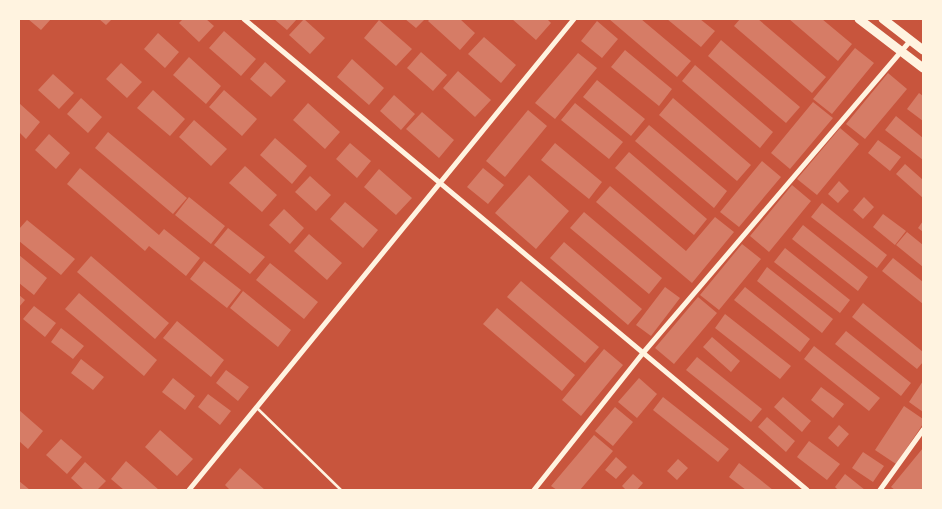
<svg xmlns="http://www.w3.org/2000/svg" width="942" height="509" font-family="'Fira Sans Condensed',sans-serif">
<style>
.building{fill:#d67c66}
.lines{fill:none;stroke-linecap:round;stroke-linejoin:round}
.service{stroke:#fff3e0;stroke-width:2.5}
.minor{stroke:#fff3e0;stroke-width:5}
.primary{stroke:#fff3e0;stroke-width:9}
</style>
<rect width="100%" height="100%" fill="#c8553d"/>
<!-- building -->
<path class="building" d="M 28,19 L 51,19 L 41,30 Z
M 99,19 L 112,19 L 106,25 Z
M 183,19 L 206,19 L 214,26 L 199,42 L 179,23 Z
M 274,19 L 297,19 L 287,30 Z
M 304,19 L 325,38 L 310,54 L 289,35 Z
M 405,19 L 425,19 L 416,28 Z
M 430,19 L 460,19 L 475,33 L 460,50 L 428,21 Z
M 512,19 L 547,19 L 551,23 L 536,40 Z
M 609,19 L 641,19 L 691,61 L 677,77 Z
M 667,19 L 700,19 L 715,31 L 701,47 Z
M 740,19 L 758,19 L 826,77 L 812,93 L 734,26 Z
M 789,19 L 822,19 L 852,44 L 838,61 Z
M 379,20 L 412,49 L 396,66 L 364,38 Z
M 597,21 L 618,39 L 602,58 L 581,41 Z
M 224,31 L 256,59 L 241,76 L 209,48 Z
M 158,33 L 179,52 L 165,68 L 144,49 Z
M 484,37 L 516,65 L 501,83 L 468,54 Z
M 721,40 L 800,107 L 786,123 L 708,56 Z
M 855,48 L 874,63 L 832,114 L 813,99 Z
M 625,50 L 672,89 L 659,106 L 611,67 Z
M 421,52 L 447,75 L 433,91 L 407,68 Z
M 578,53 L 597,68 L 555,119 L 535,103 Z
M 189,57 L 221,86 L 206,104 L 173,75 Z
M 352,59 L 384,88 L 369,105 L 337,77 Z
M 265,62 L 286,81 L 271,97 L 250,79 Z
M 121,63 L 142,82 L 127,98 L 106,79 Z
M 695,65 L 773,132 L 760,148 L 682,81 Z
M 458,71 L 491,100 L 475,117 L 443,88 Z
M 888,73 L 907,89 L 865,139 L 846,124 Z
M 53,74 L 74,93 L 59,109 L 38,90 Z
M 597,80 L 645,119 L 631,136 L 583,97 Z
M 153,90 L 185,119 L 170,136 L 137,108 Z
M 224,90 L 257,119 L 242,136 L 209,107 Z
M 919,93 L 923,96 L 923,121 L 907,109 Z
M 394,95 L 415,114 L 401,130 L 380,111 Z
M 81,98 L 102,117 L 88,133 L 67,114 Z
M 673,98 L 751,165 L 737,181 L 659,115 Z
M 813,102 L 833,118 L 790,169 L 771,153 Z
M 19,103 L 40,122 L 26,139 L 19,132 Z
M 308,103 L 340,132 L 325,149 L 293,120 Z
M 575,103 L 623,142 L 609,159 L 561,120 Z
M 528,110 L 547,126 L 505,177 L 486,161 Z
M 422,112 L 454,140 L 439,158 L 406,129 Z
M 896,116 L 923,138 L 923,160 L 885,130 Z
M 194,120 L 227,149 L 211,166 L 179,137 Z
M 649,125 L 727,191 L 714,208 L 635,141 Z
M 840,128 L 859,144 L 817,195 L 797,179 Z
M 108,132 L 187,198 L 173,214 L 95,148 Z
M 49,134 L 70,153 L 56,169 L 35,150 Z
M 275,138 L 307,166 L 292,184 L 260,155 Z
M 878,140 L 901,157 L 890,171 L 868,153 Z
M 350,143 L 371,161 L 357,178 L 336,159 Z
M 555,143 L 602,182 L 589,199 L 541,160 Z
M 629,152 L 707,219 L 694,235 L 615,168 Z
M 762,161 L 781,177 L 739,227 L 720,212 Z
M 905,164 L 923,180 L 923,198 L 896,174 Z
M 245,166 L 277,195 L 262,212 L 229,183 Z
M 80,168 L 159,235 L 164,229 L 200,258 L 186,276 L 149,246 L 145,251 L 67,184 Z
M 483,168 L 504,185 L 488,204 L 467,187 Z
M 379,169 L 412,198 L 396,215 L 364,187 Z
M 529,175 L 569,211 L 536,249 L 495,213 Z
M 310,176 L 331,195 L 316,211 L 295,192 Z
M 839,181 L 849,191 L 838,203 L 828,194 Z
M 792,185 L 811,201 L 769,252 L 750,236 Z
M 610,186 L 686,251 L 715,217 L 734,232 L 692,283 L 596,202 Z
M 189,197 L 225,226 L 211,244 L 175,215 Z
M 864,197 L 874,207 L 863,219 L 853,210 Z
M 345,202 L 378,230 L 363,248 L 330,219 Z
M 822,203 L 887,255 L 877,268 L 811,217 Z
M 284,209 L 304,228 L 290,244 L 269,225 Z
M 584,212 L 662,278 L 649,294 L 570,228 Z
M 883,214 L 906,231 L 895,245 L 873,227 Z
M 27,220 L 75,259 L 61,275 L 19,241 L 19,229 Z
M 923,221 L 923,232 L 918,228 Z
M 803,225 L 868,277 L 858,291 L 792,239 Z
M 228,228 L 265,257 L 250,274 L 214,245 Z
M 907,232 L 923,245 L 923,267 L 896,245 Z
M 309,234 L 342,263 L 327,280 L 294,251 Z
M 564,242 L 642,309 L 628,325 L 550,258 Z
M 742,244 L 761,259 L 719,310 L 700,295 Z
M 785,248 L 850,300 L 840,313 L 774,262 Z
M 19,255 L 47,278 L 34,295 L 19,283 Z
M 91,256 L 169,323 L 155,339 L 77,272 Z
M 893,258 L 923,282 L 923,304 L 882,271 Z
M 204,261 L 241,290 L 227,308 L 190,279 Z
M 270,263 L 318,302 L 304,319 L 256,280 Z
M 767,267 L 833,319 L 822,333 L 757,281 Z
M 521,281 L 599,347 L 585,363 L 507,297 Z
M 665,287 L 680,298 L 651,336 L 636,325 Z
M 745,287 L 810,339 L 800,352 L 734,300 Z
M 243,291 L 291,330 L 278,347 L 230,308 Z
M 79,293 L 157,360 L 144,376 L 65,309 Z
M 19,295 L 25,300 L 19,307 Z
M 698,297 L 717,313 L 674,364 L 655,348 Z
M 863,303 L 923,352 L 923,362 L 917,369 L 852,317 Z
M 34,306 L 56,323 L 45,337 L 23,319 Z
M 497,308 L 575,375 L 562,391 L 483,324 Z
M 725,314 L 791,366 L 780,379 L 715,328 Z
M 177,321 L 224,360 L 211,377 L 163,338 Z
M 61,328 L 84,346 L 73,359 L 51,342 Z
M 846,331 L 911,383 L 901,396 L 835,344 Z
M 712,337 L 740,361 L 731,372 L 703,347 Z
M 814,346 L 880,398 L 869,411 L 804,359 Z
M 604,349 L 623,365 L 581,416 L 562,400 Z
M 697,357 L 762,409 L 751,422 L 686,370 Z
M 81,359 L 104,377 L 93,390 L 71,373 Z
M 226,370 L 249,387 L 238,401 L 216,383 Z
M 173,378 L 195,396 L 185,410 L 162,392 Z
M 639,378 L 657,394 L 637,418 L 618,402 Z
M 923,381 L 923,412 L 909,402 Z
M 821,387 L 844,404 L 833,418 L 811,400 Z
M 208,394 L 231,411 L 220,425 L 198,407 Z
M 663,397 L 729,449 L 718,462 L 653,410 Z
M 783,397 L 811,421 L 802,432 L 774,407 Z
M 904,406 L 923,419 L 923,424 L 896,464 L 875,450 Z
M 615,407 L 633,422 L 613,446 L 595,431 Z
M 19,410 L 43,431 L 28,449 L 19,441 Z
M 767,417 L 795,441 L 786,452 L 758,427 Z
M 839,425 L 849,434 L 838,447 L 828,438 Z
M 160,430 L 193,459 L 177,476 L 145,447 Z
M 594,435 L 613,451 L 580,490 L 557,490 L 551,486 Z
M 61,439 L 82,457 L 67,474 L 46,455 Z
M 809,441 L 840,464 L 827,480 L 797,457 Z
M 923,448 L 923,487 L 921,490 L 895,490 L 891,487 Z
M 863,452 L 884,466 L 873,482 L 852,468 Z
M 616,457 L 627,467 L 616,479 L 605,470 Z
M 678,459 L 688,468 L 677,480 L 667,471 Z
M 126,461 L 159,490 L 124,490 L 111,479 Z
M 85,462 L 106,481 L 97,490 L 84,490 L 71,478 Z
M 739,463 L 773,490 L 746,490 L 729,477 Z
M 240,468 L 265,490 L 230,490 L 225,485 Z
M 633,474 L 643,483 L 637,490 L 626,490 L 622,486 Z
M 845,474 L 865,490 L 838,490 L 835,487 Z
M 19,481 L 30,490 L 19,490 Z"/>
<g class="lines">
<!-- service -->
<path class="service" d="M 257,408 L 341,490"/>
<!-- minor -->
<path class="minor" d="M 244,19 L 807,490
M 189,490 L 574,19
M 534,490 L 643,353 L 911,40
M 880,490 L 923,430"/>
<!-- primary -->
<path class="primary" d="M 859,19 L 923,68
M 883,19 L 923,50"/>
</g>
<!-- border -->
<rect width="942" height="509" fill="none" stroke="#fff3e0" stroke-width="40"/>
</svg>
